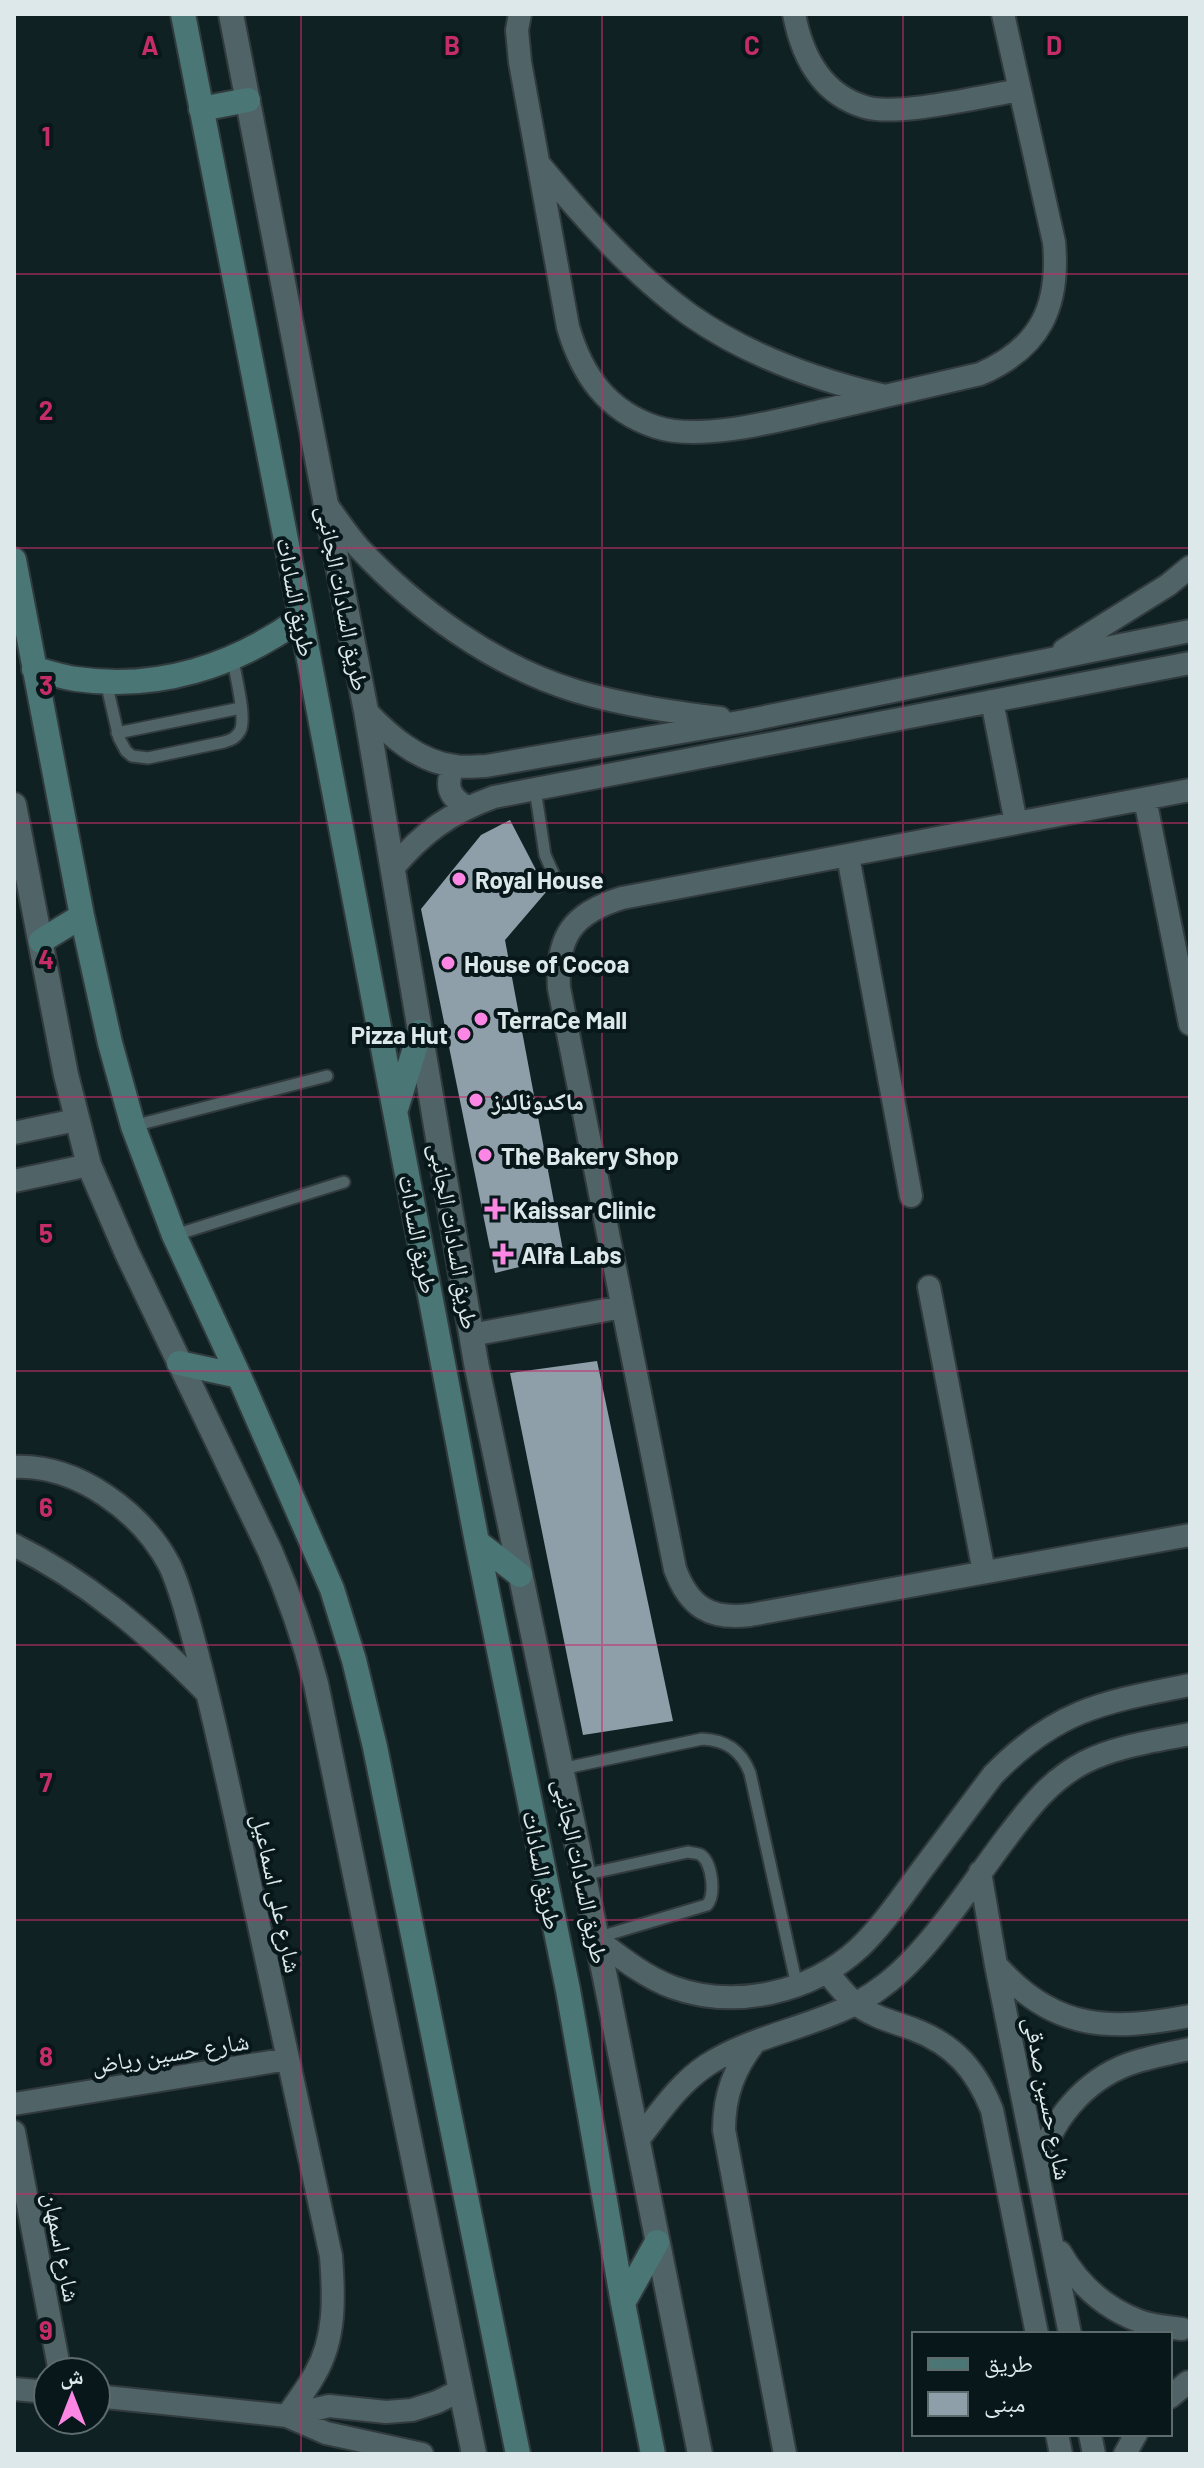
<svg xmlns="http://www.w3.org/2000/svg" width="1204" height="2468" font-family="Barlow,'Noto Naskh Arabic',sans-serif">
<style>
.building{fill:#8f9fa9}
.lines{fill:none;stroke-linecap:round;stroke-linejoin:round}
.service-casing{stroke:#313b3e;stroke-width:15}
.minor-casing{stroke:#313b3e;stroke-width:26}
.tertiary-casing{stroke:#313b3e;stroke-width:28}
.secondary-casing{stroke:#313b3e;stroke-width:28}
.service{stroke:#506367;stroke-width:11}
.minor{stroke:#506367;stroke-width:22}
.tertiary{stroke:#506367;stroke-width:24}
.secondary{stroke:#4a7676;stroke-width:24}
.grid{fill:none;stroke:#c52d69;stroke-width:2;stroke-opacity:0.55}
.poi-dot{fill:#fc86e3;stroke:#07171a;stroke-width:3}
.labels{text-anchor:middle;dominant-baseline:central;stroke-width:8;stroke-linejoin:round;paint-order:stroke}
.street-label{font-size:24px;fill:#dde8ea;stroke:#07171a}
.poi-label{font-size:24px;font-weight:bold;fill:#dde8ea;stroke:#07171a;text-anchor:start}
.grid-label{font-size:26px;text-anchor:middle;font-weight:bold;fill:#c52d69;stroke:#07171a;stroke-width:8;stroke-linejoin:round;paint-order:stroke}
</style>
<rect width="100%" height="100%" fill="#102124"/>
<!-- building -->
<path class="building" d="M 510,820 L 547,891 L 505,940 L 564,1256 L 495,1273 L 421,909 L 481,835 Z
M 597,1361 L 673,1721 L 583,1735 L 510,1373 Z"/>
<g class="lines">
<!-- service casing -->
<g class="service-casing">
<path id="service" d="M 106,682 L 119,738 L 126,751 L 132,756 L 148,758 L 224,742 C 231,740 236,738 240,731 C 247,718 235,675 233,659
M 117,733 L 241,708
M 535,789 L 545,855 L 559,886
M 133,1126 L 327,1076
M 175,1235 L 344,1182
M 561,1769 L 702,1739 C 726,1740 741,1750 750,1773 L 797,1986
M 583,1875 L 688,1852 C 691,1853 698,1853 701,1855 C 712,1863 716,1895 707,1905 L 596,1938"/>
</g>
<!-- minor casing -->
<g class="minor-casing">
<path id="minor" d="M 520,14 L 517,30 L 520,62 L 568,327 C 582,375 607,411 656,427 C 702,442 779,420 825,410 C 877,398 928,386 980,374 C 1040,348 1060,307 1054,242 L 1003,14
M 794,14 C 802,56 821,94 865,107 C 897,117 984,96 1020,90
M 539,164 C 584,218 633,274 690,315 C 747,355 813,379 881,395
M 326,504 C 337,519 347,534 359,548 C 417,610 494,666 576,691 C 623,705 672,712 720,718
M 1064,650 L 1168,585 L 1190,567
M 992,701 L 1016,823
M 366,711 C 390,736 419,762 455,766 C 465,768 476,766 486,766 L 745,721 L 1190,631
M 454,766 C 445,784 448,797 467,807
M 1190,790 L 622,898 C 573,913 556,936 559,988 L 675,1569 C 689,1607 710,1620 750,1615 L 1190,1535
M 1145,799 L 1190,1024
M 848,856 L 911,1196
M 393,868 C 423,832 450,813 494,797 L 1190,663
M 14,1133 L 76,1120
M 14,1181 L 89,1165
M 929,1287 L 984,1572
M 471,1335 L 622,1307
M 14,1467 C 77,1464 142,1512 170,1566 C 181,1590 187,1616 194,1641 C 209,1696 221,1751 233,1806 C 265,1956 298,2106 331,2256 C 334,2296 336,2338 315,2374 C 307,2389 296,2402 287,2416
M 14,1545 C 87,1581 149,1634 206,1692
M 980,1872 L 996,1965 L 1070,2334
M 595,1938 C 619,1956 643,1976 672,1987 C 735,2010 810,1993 859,1948 C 884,1924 903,1895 924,1867 C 947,1836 970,1806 993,1775 C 1057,1709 1104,1702 1190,1685
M 998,1967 C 1055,2031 1111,2031 1190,2016
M 827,1972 C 836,1983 846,1996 856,2004 C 873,2017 894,2022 913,2029 C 955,2045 976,2070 992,2110 L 1037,2334
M 755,2042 C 734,2069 724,2095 724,2130 L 785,2454
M 14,2104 L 288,2059
M 14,2132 L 60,2372
M 637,2141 C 659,2114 677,2085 707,2065 C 761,2030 832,2026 883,1986 C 929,1952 972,1883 1007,1837 C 1029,1808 1051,1779 1085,1762 C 1117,1746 1155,1741 1190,1734
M 1040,2168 C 1048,2122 1085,2080 1129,2064 C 1149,2057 1170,2053 1190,2049
M 1060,2252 C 1078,2284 1105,2308 1139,2321 C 1152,2326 1168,2327 1182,2329
M 14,2389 L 48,2392
M 96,2396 L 287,2416 L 326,2433 L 422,2454
M 1170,2397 L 1188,2382
M 287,2416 L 329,2406 L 386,2412 L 412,2410 L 437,2402 L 461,2390
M 1057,2434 L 1061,2454
M 1090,2434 L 1094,2454
M 1125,2454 L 1136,2434"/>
</g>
<!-- tertiary casing -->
<g class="tertiary-casing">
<path id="tertiary" d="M 231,14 L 366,711 L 476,1363 L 606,1982 L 700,2454
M 14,805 L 66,1075 L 89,1165 L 127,1253 L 270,1551 C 289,1595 304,1638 316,1684 L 474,2454"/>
</g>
<!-- secondary casing -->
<g class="secondary-casing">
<path id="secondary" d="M 183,14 L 296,591 L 477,1542 L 568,1990 L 623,2303 L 653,2454
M 201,109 L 248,100
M 14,560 L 82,916 L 110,1043 L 133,1126 L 174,1235 L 239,1376 L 332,1589 L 354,1660 L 375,1747 L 518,2454
M 34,669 C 48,672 62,677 76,679 C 158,691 235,666 301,618
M 41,941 L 82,916
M 396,1109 L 420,1032
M 179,1363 L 239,1376
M 477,1542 L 520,1575
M 623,2303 L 657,2242"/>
</g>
<!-- service -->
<use href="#service" class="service"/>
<!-- minor -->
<use href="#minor" class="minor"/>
<!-- tertiary -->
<use href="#tertiary" class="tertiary"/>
<!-- secondary -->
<use href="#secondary" class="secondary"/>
</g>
<!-- grid -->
<path class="grid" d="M 301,14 L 301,2454M 602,14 L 602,2454M 903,14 L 903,2454M 14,274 L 1190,274M 14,548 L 1190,548M 14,823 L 1190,823M 14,1097 L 1190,1097M 14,1371 L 1190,1371M 14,1645 L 1190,1645M 14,1920 L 1190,1920M 14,2194 L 1190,2194"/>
<!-- markers -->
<g class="poi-dot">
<circle cx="459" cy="879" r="8"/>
<circle cx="448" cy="963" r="8"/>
<circle cx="481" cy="1019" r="8"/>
<circle cx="464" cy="1034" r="8"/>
<circle cx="476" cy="1100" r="8"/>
<circle cx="485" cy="1155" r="8"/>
<path d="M491 1197h8v8h8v8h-8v8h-8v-8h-8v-8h8z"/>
<path d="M499 1242h8v8h8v8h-8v8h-8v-8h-8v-8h8z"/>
</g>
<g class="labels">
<!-- street labels -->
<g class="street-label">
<text transform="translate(297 597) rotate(79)">طريق السادات</text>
<text transform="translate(344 598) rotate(79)">طريق السادات الجانبى</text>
<text transform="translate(419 1234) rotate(79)">طريق السادات</text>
<text transform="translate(455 1236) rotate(80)">طريق السادات الجانبى</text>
<text transform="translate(543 1870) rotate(79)">طريق السادات</text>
<text transform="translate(582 1871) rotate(78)">طريق السادات الجانبى</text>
<text transform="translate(278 1893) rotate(78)">شارع على اسماعيل</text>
<text transform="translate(170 2052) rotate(-9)">شارع حسين رياض</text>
<text transform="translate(1049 2098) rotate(79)">شارع حسين صدقى</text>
<text transform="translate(63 2247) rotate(79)">شارع اسمهان</text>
</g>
<!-- poi labels -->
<g class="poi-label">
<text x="475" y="879">Royal House</text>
<text x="464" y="963">House of Cocoa</text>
<text x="497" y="1019">TerraCe Mall</text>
<text x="448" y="1034" text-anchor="end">Pizza Hut</text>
<text x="492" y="1100">ماكدونالدز</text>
<text x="501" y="1155">The Bakery Shop</text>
<text x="513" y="1209">Kaissar Clinic</text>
<text x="521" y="1254">Alfa Labs</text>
</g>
</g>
<g class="grid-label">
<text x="150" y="55">A</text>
<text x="452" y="55">B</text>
<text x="752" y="55">C</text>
<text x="1054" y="55">D</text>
<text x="46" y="146">1</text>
<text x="46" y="420">2</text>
<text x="46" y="695">3</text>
<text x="46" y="969">4</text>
<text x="46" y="1243">5</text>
<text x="46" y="1517">6</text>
<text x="46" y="1792">7</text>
<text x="46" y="2066">8</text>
<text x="46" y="2340">9</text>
</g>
<!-- border -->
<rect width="1204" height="2468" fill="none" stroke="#dde8ea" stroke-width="32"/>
<!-- legend -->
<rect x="912" y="2332" width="260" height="104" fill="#07171a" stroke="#5d6b6d" stroke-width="2"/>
<rect x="928" y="2358" width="40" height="12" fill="#4a7676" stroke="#5d6b6d" stroke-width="2"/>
<text x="984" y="2372" font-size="24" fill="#dde8ea">طريق</text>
<rect x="928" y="2392" width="40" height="24" fill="#8f9fa9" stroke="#5d6b6d" stroke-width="2"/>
<text x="984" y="2412" font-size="24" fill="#dde8ea">مبنى</text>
<!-- north arrow -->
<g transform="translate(72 2396)"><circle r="38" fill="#07171a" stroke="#5d6b6d" stroke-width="2"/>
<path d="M0-6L14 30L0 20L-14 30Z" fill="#fc86e3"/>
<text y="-12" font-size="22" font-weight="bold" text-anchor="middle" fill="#dde8ea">ش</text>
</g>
</svg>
